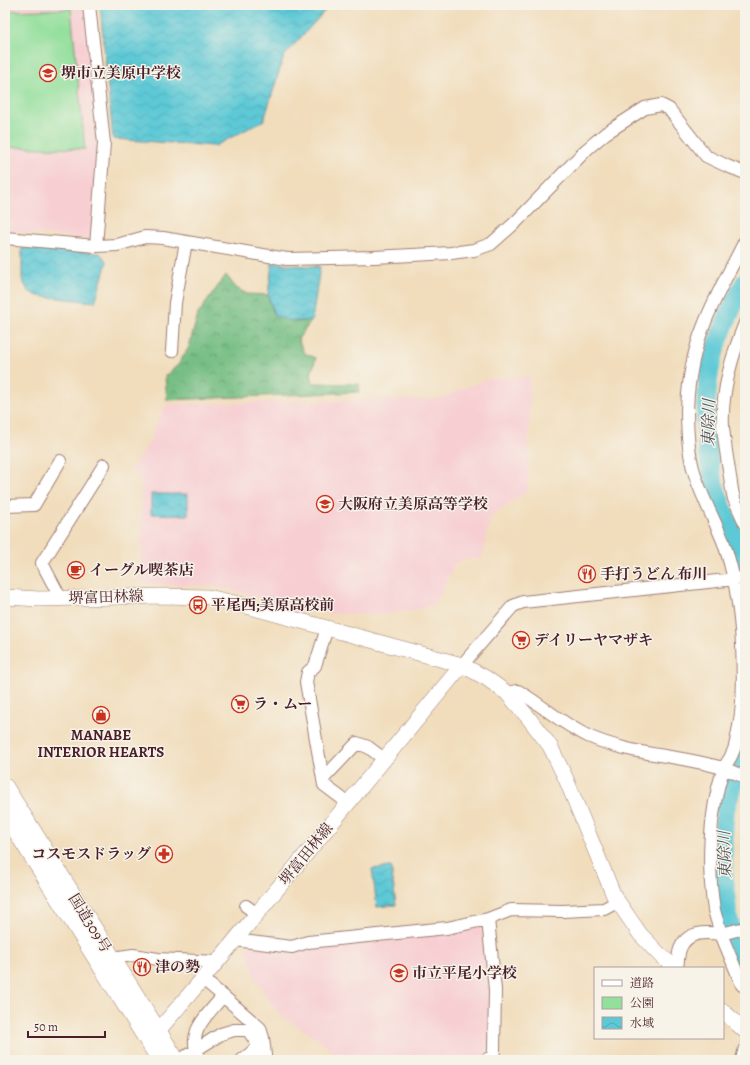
<svg xmlns="http://www.w3.org/2000/svg" width="750" height="1065" font-family="Alegreya,'Noto Serif JP',serif">
<style>
.built{fill:#f7cfd3}
.forest{fill:url(#forest-crowns);stroke:#606e58}
.park{fill:#93df9c;stroke:#6e7f64}
.water{fill:url(#water-waves);stroke:#547480}
.lines{fill:none;stroke-linecap:round;stroke-linejoin:round}
.river{stroke:#5dc9d6;stroke-width:19}
.minor-casing{stroke:#9e7e74;stroke-width:14}
.major-casing{stroke:#9e7e74;stroke-width:16}
.highway-casing{stroke:#9e7e74;stroke-width:18}
.minor{stroke:#fff;stroke-width:12}
.major{stroke:#fff;stroke-width:15}
.highway{stroke:#fff;stroke-width:17}
.labels{text-anchor:middle;dominant-baseline:central;stroke-width:3;stroke-linejoin:round;paint-order:stroke}
.poi-label{font-size:15px;font-weight:bold;fill:#4a1f2b;stroke:#f7f3e8;text-anchor:start}
.street-label{font-size:15px;fill:#4a1f2b;stroke:#f7f3e8}
.water-label{font-size:16px;font-style:italic;fill:#50525e;stroke:#f7f3e8}
</style>
<defs>
<pattern id="forest-crowns" width="20" height="18" patternUnits="userSpaceOnUse"><rect width="20" height="18" fill="#76be84"/><path d="M2 6a3 3 0 1 1 6 0M12 15a3 3 0 1 1 6 0" fill="none" stroke="#639a6c"/></pattern>
<pattern id="water-waves" width="16" height="10" patternUnits="userSpaceOnUse"><rect width="16" height="10" fill="#5dc9d6"/><path d="M0 5q4-4 8 0t8 0" fill="none" stroke="#52acb8"/></pattern>
</defs>
<rect width="100%" height="100%" fill="#f7f3e8"/>
<filter id="ink" filterUnits="userSpaceOnUse"><feTurbulence type="fractalNoise" baseFrequency=".025" numOctaves="2"/><feDisplacementMap in="SourceGraphic" scale="8" xChannelSelector="R" yChannelSelector="G"/><feConvolveMatrix kernelMatrix="1 2 1 2 8 2 1 2 1" color-interpolation-filters="sRGB"/></filter>
<filter id="wash" filterUnits="userSpaceOnUse"><feTurbulence type="fractalNoise" baseFrequency=".012" numOctaves="4" result="noise"/><feDisplacementMap in="SourceGraphic" scale="16" xChannelSelector="R" yChannelSelector="G"/><feGaussianBlur stdDeviation="0.9" result="paint"/><feColorMatrix in="noise" values="0 0 0 0 0 0 0 0 0 0 0 0 0 0 0 0 0 1.4 0 .05"/><feComposite in="paint" operator="in"/></filter>
<g filter="url(#wash)">
<rect width="100%" height="100%" fill="#f1ddbc"/>
<!-- built -->
<path class="built" d="M 5,5 L 85,5 L 98,142 L 91,239 L 5,231 Z
M 530,376 L 528,490 L 490,518 L 482,559 L 466,559 L 455,564 L 436,603 L 421,609 L 378,615 L 330,614 L 252,596 L 233,590 L 207,586 L 142,583 L 141,482 L 130,470 L 149,444 L 155,426 L 167,404 L 439,399 L 486,379 Z
M 481,926 L 490,966 L 490,1042 L 487,1053 L 477,1060 L 341,1060 L 338,1055 L 311,1035 L 281,1016 L 268,999 L 255,977 L 246,948 L 249,946 L 314,945 L 378,942 Z"/>
<!-- forest -->
<path class="forest" d="M 226,275 L 236,288 L 247,294 L 268,295 L 274,315 L 296,322 L 312,320 L 298,339 L 304,353 L 316,358 L 311,374 L 313,383 L 359,384 L 359,392 L 167,400 L 165,376 L 178,365 L 189,347 L 198,314 Z"/>
<!-- park -->
<path class="park" d="M 71,9 L 85,149 L 5,147 L 5,11 Z"/>
<!-- water -->
<path class="water" d="M 100,5 L 330,5 L 284,56 L 264,120 L 215,146 L 113,139 Z
M 22,248 L 100,253 L 107,262 L 95,302 L 38,296 L 28,291 L 22,279 Z
M 272,263 L 320,267 L 312,320 C 298,322 287,322 274,315 L 268,295 Z
M 151,494 L 188,494 L 188,515 L 151,514 Z
M 391,867 L 396,905 L 377,907 L 372,869 Z"/>
<g class="lines">
<!-- river -->
<path class="river" d="M 745,282 C 732,306 721,331 713,357 C 703,392 704,450 714,484 C 723,511 735,538 745,564
M 745,747 L 725,811 L 723,840 L 724,874 L 728,917 L 737,947 L 745,963"/>
</g>
</g>
<g filter="url(#ink)">
<g class="lines">
<!-- minor casing -->
<g class="minor-casing">
<path id="minor" d="M 89,5 L 104,143 L 96,246
M 5,238 L 96,246 L 117,245 L 145,237 L 163,238 L 287,259 L 374,257 L 451,253 L 474,250 L 491,244 L 517,221 L 587,149 L 606,133 L 645,108 L 661,105 L 669,109 L 706,156 L 727,166 L 745,173
M 745,323 C 732,355 721,391 723,427 C 725,448 729,469 732,490 L 734,499 L 745,523
M 172,351 L 175,303 L 186,242
M 5,506 L 34,505 L 60,461
M 61,599 L 42,563 L 104,465
M 327,628 L 315,666 L 308,672 L 306,682 L 324,785 L 348,803
M 462,665 L 513,606 L 523,602 L 745,578
M 507,693 L 518,691 C 542,705 562,724 588,736 C 630,755 678,755 722,768 C 730,770 737,774 745,777
M 323,779 L 357,743 L 368,747 L 384,759
M 246,906 L 257,914
M 235,940 L 292,947 L 308,942 L 447,928 L 488,919 L 511,910 L 563,911 L 604,909 L 617,902
M 112,958 L 133,955 L 158,959 L 217,962
M 677,968 C 678,962 678,955 680,949 C 687,931 705,932 721,934 C 719,926 716,918 714,910 C 707,865 709,813 723,770 C 725,764 730,760 732,754 C 736,747 737,735 739,726 C 744,700 743,671 742,644 C 740,608 735,574 723,541 C 714,519 702,497 695,475 C 688,454 687,431 687,410 C 688,382 693,352 704,325 C 715,296 731,269 745,241
M 203,979 L 223,996
M 742,985 L 721,934 L 745,928
M 180,1060 L 221,1034 L 234,1030 L 248,1030 L 257,1043 L 256,1049 L 242,1060
M 200,1060 C 185,1032 206,1017 223,996 L 260,1028 L 263,1038 L 265,1055 L 256,1060
M 486,1060 L 493,1056 L 494,1050 L 495,990 L 488,919
M 742,1060 L 745,1048"/>
</g>
<!-- major casing -->
<g class="major-casing">
<path id="major" d="M 5,597 L 39,599 L 161,596 L 208,597 L 239,604 L 462,665 L 486,678 L 507,693 L 527,716 L 550,746 L 566,779 L 614,896 L 640,934 L 659,954 L 675,968
M 723,1011 L 745,1031
M 149,1037 L 158,1031 L 217,962 L 462,665"/>
</g>
<!-- highway casing -->
<g class="highway-casing">
<path id="highway" d="M 5,787 L 176,1060
M 5,813 L 160,1060"/>
</g>
<!-- minor -->
<use href="#minor" class="minor"/>
<!-- major -->
<use href="#major" class="major"/>
<!-- highway -->
<use href="#highway" class="highway"/>
</g>
</g>
<!-- icons -->
<defs>
<g id="school-ring" transform="scale(0.9)"><circle r="9.5" fill="#f7f3e8" stroke="#c8321e" stroke-width="1.5"/><path d="M0-5L7-2L0 1L-7-2ZM-4 1L0 2.5L4 1V4Q0 6-4 4Z" fill="#c8321e"/></g>
<g id="cafe-ring" transform="scale(0.9)"><circle r="9.5" fill="#f7f3e8" stroke="#c8321e" stroke-width="1.5"/><path d="M-5.5-4.5H6V0H3Q3 3.5 0 3.5H-2.5Q-5.5 3.5-5.5 0ZM3-3.2v2h1.7v-2ZM-6 4.5H4V6H-6Z" fill="#c8321e"/></g>
<g id="restaurant-ring" transform="scale(0.9)"><circle r="9.5" fill="#f7f3e8" stroke="#c8321e" stroke-width="1.5"/><path d="M-5-6h1v4h1v-4h1v4h1v-4h1v5L-1.5 .5V6h-2V.5L-5-1ZM5-6V6H3V1.5H1.5Q1.5-4 5-6Z" fill="#c8321e"/></g>
<g id="bus-ring" transform="scale(0.9)"><circle r="9.5" fill="#f7f3e8" stroke="#c8321e" stroke-width="1.5"/><path d="M-5-6H5V4H4V6H2V4H-2V6H-4V4H-5ZM-3.5-4V0h7V-4ZM-3.5 1.2v1.5H-2V1.2ZM2 1.2v1.5H3.5V1.2Z" fill="#c8321e"/></g>
<g id="supermarket-ring" transform="scale(0.9)"><circle r="9.5" fill="#f7f3e8" stroke="#c8321e" stroke-width="1.5"/><path d="M-6-5.5h2.5l.6 2H6L4.5 2H-2.5L-4.4-4H-6ZM-1.5 3.2a1.3 1.3 0 1 0 .1 0ZM3 3.2a1.3 1.3 0 1 0 .1 0Z" fill="#c8321e"/></g>
<g id="shop-ring" transform="scale(0.9)"><circle r="9.5" fill="#f7f3e8" stroke="#c8321e" stroke-width="1.5"/><path d="M-5-2.5h2.3a2.7 3.5 0 0 1 5.4 0H5L5.5 6h-11ZM-1.5-2.5h3a1.5 2.3 0 0 0-3 0Z" fill="#c8321e"/></g>
<g id="pharmacy-ring" transform="scale(0.9)"><circle r="9.5" fill="#f7f3e8" stroke="#c8321e" stroke-width="1.5"/><path d="M-2-6h4v4h4v4h-4v4h-4v-4h-4v-4h4Z" fill="#c8321e"/></g>
</defs>
<g fill-rule="evenodd">
<use href="#school-ring" x="48" y="73"/>
<use href="#school-ring" x="325" y="504"/>
<use href="#cafe-ring" x="76" y="570"/>
<use href="#restaurant-ring" x="587" y="574"/>
<use href="#bus-ring" x="198" y="605"/>
<use href="#supermarket-ring" x="521" y="640"/>
<use href="#supermarket-ring" x="240" y="704"/>
<use href="#shop-ring" x="101" y="715"/>
<use href="#pharmacy-ring" x="164" y="854"/>
<use href="#restaurant-ring" x="142" y="967"/>
<use href="#school-ring" x="399" y="973"/>
</g>
<g class="labels">
<!-- poi labels -->
<g class="poi-label">
<text x="61" y="73">堺市立美原中学校</text>
<text x="338" y="504">大阪府立美原高等学校</text>
<text x="89" y="570">イーグル喫茶店</text>
<text x="600" y="574">手打うどん 布川</text>
<text x="211" y="605">平尾西;美原高校前</text>
<text x="534" y="640">デイリーヤマザキ</text>
<text x="253" y="704">ラ・ムー</text>
<text x="101" y="735" text-anchor="middle">MANABE<tspan x="101" dy="17">INTERIOR HEARTS</tspan></text>
<text x="151" y="854" text-anchor="end">コスモスドラッグ</text>
<text x="155" y="967">津の勢</text>
<text x="412" y="973">市立平尾小学校</text>
</g>
<!-- street labels -->
<g class="street-label">
<text transform="translate(106 597) rotate(-2)">堺富田林線</text>
<text transform="translate(306 854) rotate(-51)">堺富田林線</text>
<text transform="translate(90 923) rotate(58)">国道309号</text>
</g>
<!-- water labels -->
<g class="water-label">
<text transform="translate(709 423) rotate(-89)">東除川</text>
<text transform="translate(725 855) rotate(-92)">東除川</text>
</g>
</g>
<!-- margin -->
<rect width="750" height="1065" fill="none" stroke="#f7f3e8" stroke-width="20"/>
<!-- legend -->
<rect x="594" y="967" width="130" height="72" fill="#f7f3e8" stroke="#b29e9c"/>
<rect x="602" y="980" width="20" height="6" fill="#ffffff" stroke="#b29e9c"/>
<text x="630" y="987" font-size="12" fill="#4a1f2b">道路</text>
<rect x="602" y="997" width="20" height="12" fill="#93df9c" stroke="#b29e9c"/>
<text x="630" y="1007" font-size="12" fill="#4a1f2b">公園</text>
<rect x="602" y="1017" width="20" height="12" fill="url(#water-waves)" stroke="#b29e9c"/>
<text x="630" y="1027" font-size="12" fill="#4a1f2b">水域</text>
<!-- scale -->
<path d="M28 1031v6h77v-6" fill="none" stroke="#4a1f2b" stroke-width="2"/>
<text x="34" y="1031" font-size="12" fill="#4a1f2b" stroke="#f7f3e8" stroke-width="3" paint-order="stroke">50 m</text>
</svg>
